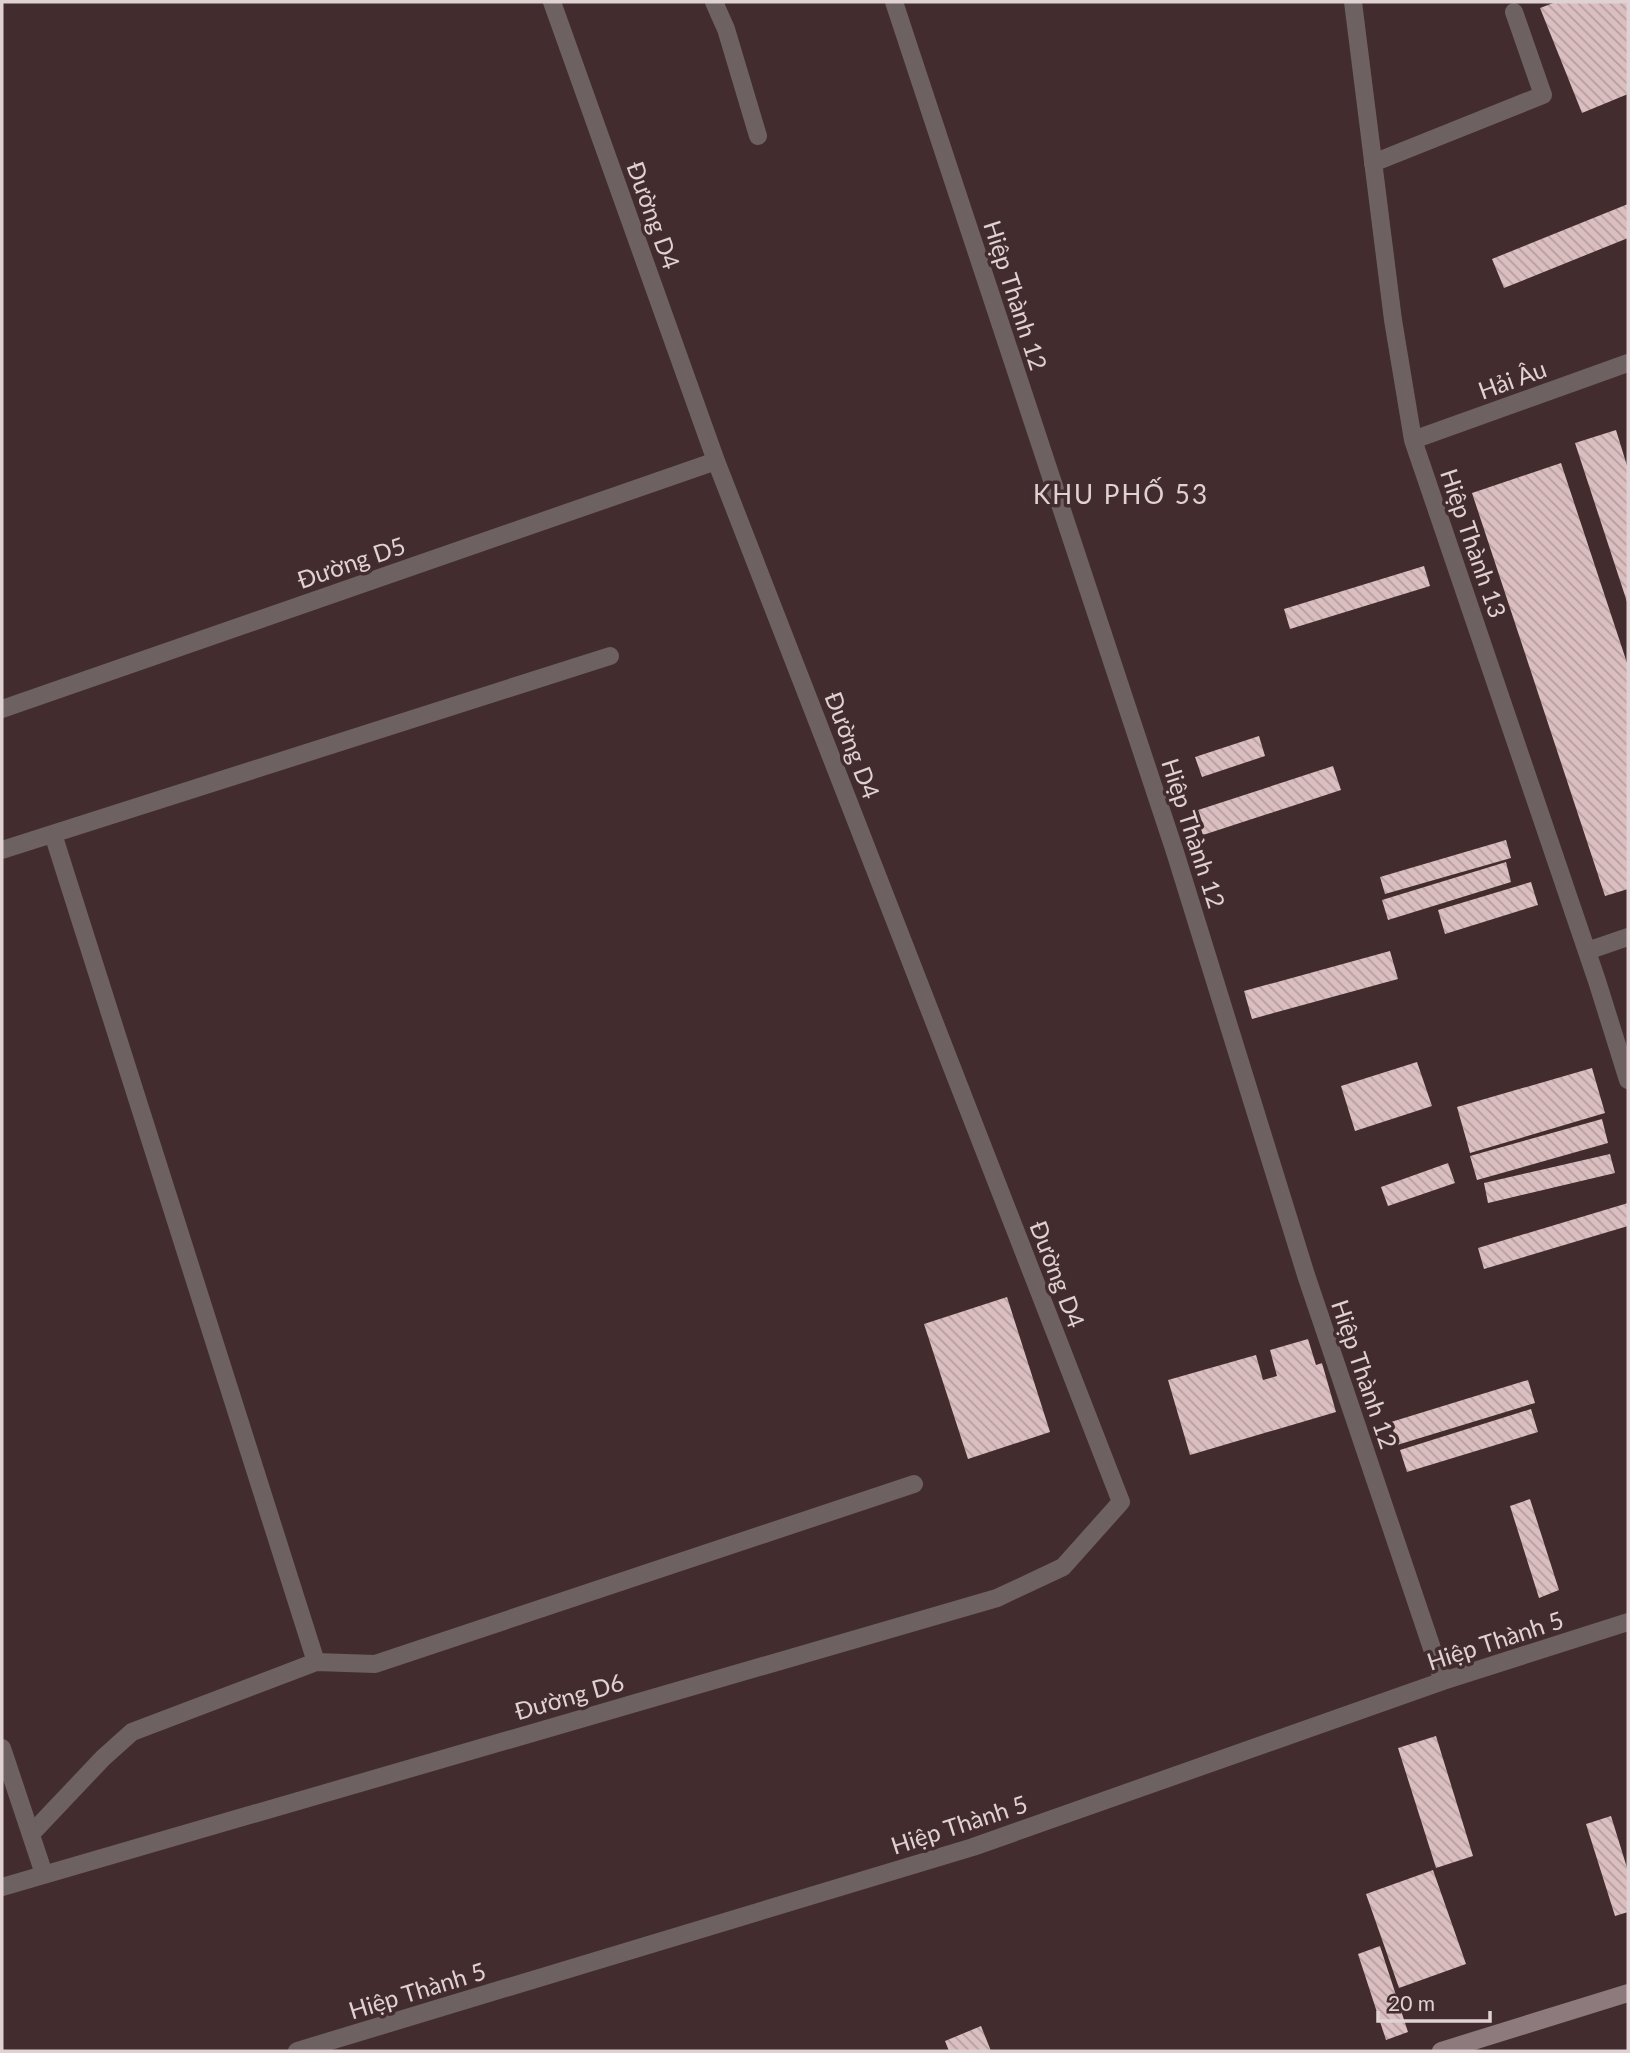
<svg xmlns="http://www.w3.org/2000/svg" width="1630" height="2053" font-family="Lato,sans-serif">
<style>
.building{fill:url(#building-back-hatch)}
.lines{fill:none;stroke-linecap:round;stroke-linejoin:round}
.lane{stroke:#6d6162;stroke-width:18}
.street{stroke:#6d6162;stroke-width:18}
.secondary{stroke:#8d7a7c;stroke-width:18}
.labels{text-anchor:middle;dominant-baseline:central;stroke-width:7;stroke-linejoin:round;paint-order:stroke}
.street-label{font-size:24px;fill:#e0d1d2;stroke:#422c2e}
.neighbourhood-label{font-size:26px;letter-spacing:2px;fill:#e0d1d2;stroke:#422c2e}
</style>
<defs>
<pattern id="building-back-hatch" width="6" height="6" patternUnits="userSpaceOnUse" patternTransform="scale(1.75)"><rect width="6" height="6" fill="#dbbec0"/><path d="M-1 5l2 2M0 0l6 6M5-1l2 2" fill="none" stroke="#b59ea0"/></pattern>
</defs>
<rect width="100%" height="100%" fill="#422c2e"/>
<!-- building -->
<path class="building" d="M 1556,2 L 1628,2 L 1628,94 L 1582,113 L 1540,8 Z
M 1628,204 L 1628,238 L 1504,288 L 1492,259 Z
M 1616,430 L 1628,469 L 1628,605 L 1575,443 Z
M 1561,463 L 1628,666 L 1628,889 L 1605,896 L 1472,493 Z
M 1424,566 L 1430,586 L 1290,629 L 1284,609 Z
M 1259,736 L 1265,756 L 1202,777 L 1195,757 Z
M 1333,766 L 1341,790 L 1203,835 L 1195,811 Z
M 1506,840 L 1511,858 L 1385,894 L 1380,877 Z
M 1506,862 L 1511,882 L 1388,920 L 1382,900 Z
M 1531,882 L 1538,905 L 1445,934 L 1438,910 Z
M 1390,951 L 1398,979 L 1252,1019 L 1244,991 Z
M 1417,1062 L 1432,1106 L 1355,1131 L 1341,1086 Z
M 1592,1068 L 1605,1113 L 1470,1153 L 1457,1107 Z
M 1602,1119 L 1608,1143 L 1477,1180 L 1470,1156 Z
M 1610,1154 L 1615,1173 L 1488,1203 L 1484,1183 Z
M 1448,1163 L 1455,1183 L 1388,1206 L 1381,1187 Z
M 1628,1203 L 1628,1226 L 1484,1269 L 1478,1248 Z
M 1007,1297 L 1050,1432 L 968,1459 L 924,1324 Z
M 1308,1339 L 1316,1365 L 1322,1363 L 1336,1412 L 1190,1455 L 1168,1380 L 1256,1355 L 1263,1380 L 1277,1376 L 1270,1350 Z
M 1528,1380 L 1535,1403 L 1397,1445 L 1391,1422 Z
M 1531,1409 L 1538,1432 L 1407,1472 L 1400,1450 Z
M 1530,1499 L 1559,1590 L 1539,1598 L 1510,1506 Z
M 1436,1736 L 1473,1856 L 1436,1868 L 1398,1748 Z
M 1611,1816 L 1628,1871 L 1628,1912 L 1615,1916 L 1586,1824 Z
M 1433,1870 L 1466,1964 L 1399,1988 L 1366,1894 Z
M 1380,1946 L 1408,2032 L 1386,2040 L 1358,1954 Z
M 981,2026 L 991,2051 L 949,2051 L 945,2041 Z"/>
<g class="lines">
<!-- lane -->
<path class="lane" d="M 1373,163 L 1543,95 L 1514,12
M 53,834 L 316,1662 L 375,1664 L 914,1484
M 2,850 L 610,656
M 31,1834 L 103,1758 L 132,1732 L 316,1662"/>
<!-- street -->
<path class="street" d="M 714,2 L 726,29 L 758,136
M 894,2 L 1175,852 L 1306,1275 L 1443,1681
M 1353,2 L 1393,320 L 1413,440 L 1597,981 L 1628,1080
M 1413,440 L 1628,363
M 2,709 L 716,461
M 1587,951 L 1628,937
M 2,1748 L 44,1874
M 2,1887 L 997,1598 L 1063,1567 L 1121,1502 L 716,461 L 552,2
M 297,2051 L 973,1847 L 1443,1681 L 1628,1622"/>
<!-- secondary -->
<path class="secondary" d="M 1441,2051 L 1628,1993"/>
</g>
<g class="labels">
<!-- street labels -->
<g class="street-label">
<text transform="translate(654 215) rotate(70)">Đường D4</text>
<text transform="translate(1016 295) rotate(72)">Hiệp Thành 12</text>
<text transform="translate(1512 379) rotate(-20)">Hải Âu</text>
<text transform="translate(1474 543) rotate(71)">Hiệp Thành 13</text>
<text transform="translate(351 562) rotate(-19)">Đường D5</text>
<text transform="translate(853 745) rotate(69)">Đường D4</text>
<text transform="translate(1194 833) rotate(72)">Hiệp Thành 12</text>
<text transform="translate(1058 1274) rotate(69)">Đường D4</text>
<text transform="translate(1365 1374) rotate(71)">Hiệp Thành 12</text>
<text transform="translate(1495 1640) rotate(-18)">Hiệp Thành 5</text>
<text transform="translate(569 1696) rotate(-16)">Đường D6</text>
<text transform="translate(959 1824) rotate(-18)">Hiệp Thành 5</text>
<text transform="translate(417 1990) rotate(-17)">Hiệp Thành 5</text>
</g>
<!-- neighbourhood labels -->
<g class="neighbourhood-label">
<text x="1121" y="494">KHU PHỐ 53</text>
</g>
</g>
<!-- border -->
<rect width="1630" height="2053" fill="none" stroke="#e0d1d2" stroke-width="7"/>
<!-- scale -->
<path d="M1378 2011v10h112v-10" fill="none" stroke="#e0d1d2" stroke-width="3.5"/>
<text x="1388" y="2011" font-size="21" fill="#e0d1d2" stroke="#422c2e" stroke-width="5" paint-order="stroke">20 m</text>
</svg>
